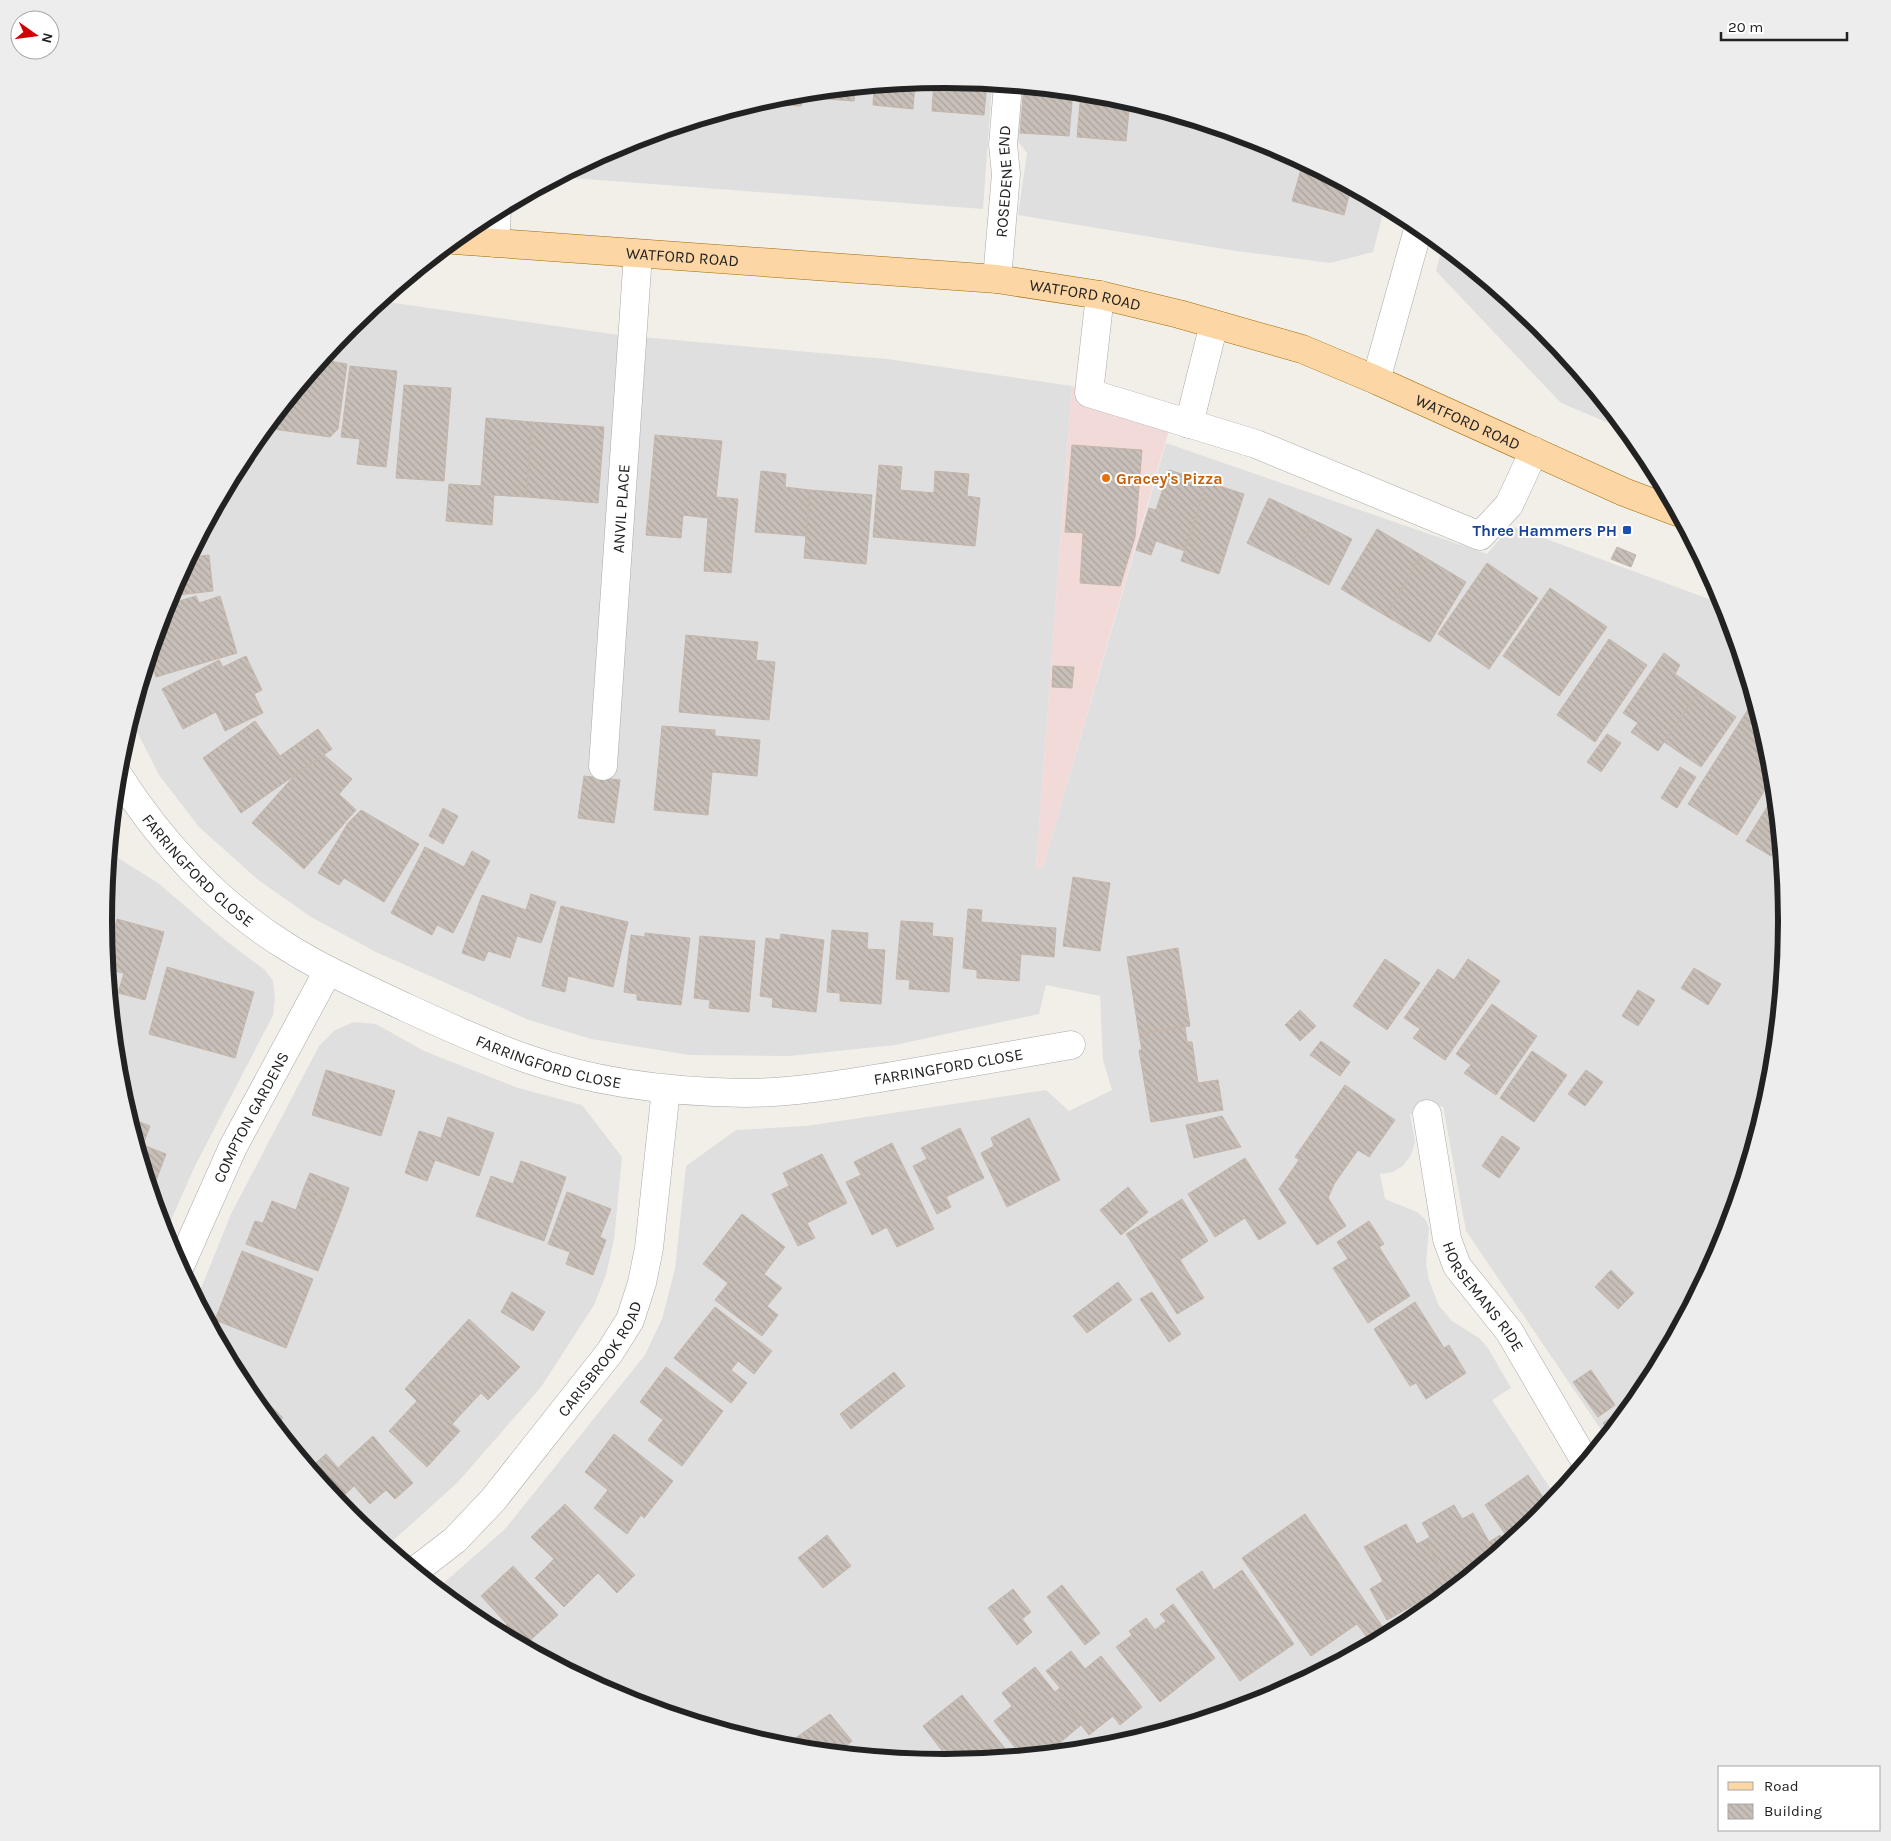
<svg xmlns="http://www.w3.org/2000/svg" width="1891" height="1841" font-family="Karla,sans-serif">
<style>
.residential{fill:#e0dfdf}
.commercial{fill:#f2dad9}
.building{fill:url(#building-back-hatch);stroke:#c4b6ab}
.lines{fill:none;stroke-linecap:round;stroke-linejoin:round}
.minor-casing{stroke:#a9a9a9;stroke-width:29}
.major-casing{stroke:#a06b00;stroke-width:29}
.minor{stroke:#fff;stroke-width:28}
.major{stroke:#fcd6a4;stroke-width:28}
.food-dot{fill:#e8710a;stroke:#fff;stroke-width:2}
.transit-dot{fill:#1a4fb4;stroke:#fff;stroke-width:2}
.labels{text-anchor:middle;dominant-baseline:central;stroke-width:4;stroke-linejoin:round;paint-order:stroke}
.street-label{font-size:16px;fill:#222;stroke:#fff}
.food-label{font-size:16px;font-weight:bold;fill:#c56008;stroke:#fff;text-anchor:start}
.transit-label{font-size:16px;font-weight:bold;fill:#164399;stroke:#fff;text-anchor:end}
.rim{fill:none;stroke:#222;stroke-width:6}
</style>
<defs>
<pattern id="building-back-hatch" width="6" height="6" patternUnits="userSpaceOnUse" patternTransform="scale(1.25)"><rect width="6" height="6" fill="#c7bfb8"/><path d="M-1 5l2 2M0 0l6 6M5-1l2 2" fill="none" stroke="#aba49e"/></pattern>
</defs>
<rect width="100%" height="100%" fill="#f2efe9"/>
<!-- residential -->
<path class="residential" d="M 946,79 L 992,83 L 983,209 L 559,177 L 624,143 L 782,95 Z
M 1019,86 L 1110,95 L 1268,143 L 1385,206 L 1373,252 L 1330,263 L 1236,251 L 1018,215 L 1027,153 L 1016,139 Z
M 1443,245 L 1541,325 L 1628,431 L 1561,403 L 1436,271 Z
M 380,301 L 619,335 L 887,359 L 1072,386 L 1036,868 L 1043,867 L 1166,443 L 1487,554 L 1511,526 L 1725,605 L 1771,757 L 1787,921 L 1771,1085 L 1723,1243 L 1645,1388 L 1606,1437 L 1466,1231 L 1443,1106 L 1410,1114 L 1415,1142 L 1411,1155 L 1403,1166 L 1393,1172 L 1380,1174 L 1385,1199 L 1417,1212 L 1426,1220 L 1429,1228 L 1426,1264 L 1429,1280 L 1439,1306 L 1452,1321 L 1479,1338 L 1488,1348 L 1511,1388 L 1492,1400 L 1556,1497 L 1540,1516 L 1413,1621 L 1267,1698 L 1109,1746 L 945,1762 L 781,1746 L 623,1698 L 478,1620 L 438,1588 L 505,1529 L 645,1355 L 662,1319 L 675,1269 L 686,1166 L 736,1130 L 806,1126 L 1046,1090 L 1069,1111 L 1112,1090 L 1103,1060 L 1100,996 L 1046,985 L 1039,1014 L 895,1045 L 789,1056 L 689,1055 L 591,1039 L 529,1020 L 376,952 L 311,917 L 257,879 L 199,827 L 159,775 L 131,720 L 168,598 L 246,453 L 350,325 Z
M 110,853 L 158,883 L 225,940 L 265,970 L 273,981 L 275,998 L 273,1015 L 194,1168 L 165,1234 L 120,1084 L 104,920 Z
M 354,1022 L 376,1024 L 424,1051 L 518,1088 L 582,1105 L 622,1157 L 614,1240 L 606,1275 L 594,1305 L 541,1387 L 457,1483 L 387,1546 L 350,1515 L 245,1388 L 197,1298 L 232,1212 L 319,1046 L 335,1030 Z"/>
<!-- commercial -->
<path class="commercial" d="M 1072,386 L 1175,409 L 1043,867 L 1036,868 Z"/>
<!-- building -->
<path class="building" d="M 946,79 L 987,83 L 984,115 L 932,111 L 934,80 Z
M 915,82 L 913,109 L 873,105 L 874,86 Z
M 1024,86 L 1073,91 L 1069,136 L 1020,133 Z
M 855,88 L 854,101 L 812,98 L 813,92 Z
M 1081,92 L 1110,95 L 1130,101 L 1126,141 L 1077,137 Z
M 802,93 L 801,106 L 755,103 L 782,95 Z
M 1303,162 L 1351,188 L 1344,215 L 1292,201 Z
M 327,354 L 330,355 L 329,361 L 347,364 L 338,429 L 330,437 L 266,428 Z
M 350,366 L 397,371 L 386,467 L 357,464 L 360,439 L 341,437 Z
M 404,385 L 451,388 L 444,481 L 396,478 Z
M 486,418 L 532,422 L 526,497 L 494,495 L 492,525 L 446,521 L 449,484 L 481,486 Z
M 532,422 L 604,427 L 598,503 L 526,497 Z
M 655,435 L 722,441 L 716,497 L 738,499 L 731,573 L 704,571 L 708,518 L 683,515 L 681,538 L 646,535 Z
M 1072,445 L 1142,450 L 1135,537 L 1120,586 L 1080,583 L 1083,533 L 1065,532 Z
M 879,465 L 902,467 L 900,490 L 934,493 L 935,471 L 969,474 L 967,496 L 980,498 L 975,546 L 873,537 Z
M 1169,470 L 1207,482 L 1185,551 L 1156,541 L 1151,555 L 1136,550 L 1149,508 L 1156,510 Z
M 761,471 L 786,474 L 785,487 L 810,490 L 806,536 L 755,532 Z
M 1207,482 L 1244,494 L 1219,574 L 1181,561 Z
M 810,490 L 872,495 L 866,564 L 804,558 Z
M 1269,498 L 1314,520 L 1291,565 L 1247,543 Z
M 1314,520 L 1352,539 L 1329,585 L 1291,565 Z
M 1377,529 L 1421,555 L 1386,616 L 1341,589 Z
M 1617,547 L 1636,555 L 1631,567 L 1611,559 Z
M 191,555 L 192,557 L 209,555 L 213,591 L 169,596 Z
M 1421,555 L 1466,582 L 1430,642 L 1386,616 Z
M 1487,563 L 1538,598 L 1489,669 L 1438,634 Z
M 1550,588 L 1607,627 L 1559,696 L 1503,656 Z
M 196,596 L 199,603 L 220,596 L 237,653 L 156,677 L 150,657 L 166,605 Z
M 686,635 L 758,642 L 756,660 L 775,662 L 769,720 L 679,712 Z
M 1609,639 L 1647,665 L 1595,742 L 1557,715 Z
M 1664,653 L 1680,665 L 1675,674 L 1699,691 L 1658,751 L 1631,732 L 1638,723 L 1623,713 Z
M 246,656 L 262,690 L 254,694 L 263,713 L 225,731 L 216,712 L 183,729 L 162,689 L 219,660 L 223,667 Z
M 1053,666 L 1074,667 L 1072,688 L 1052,687 Z
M 1699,691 L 1736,717 L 1701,767 L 1664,742 Z
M 1754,700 L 1771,757 L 1773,777 L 1737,835 L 1688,804 Z
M 255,721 L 280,756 L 318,729 L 332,749 L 241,813 L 203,758 Z
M 662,726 L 715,730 L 715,736 L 760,740 L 757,776 L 712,772 L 708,815 L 654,810 Z
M 1607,734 L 1621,743 L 1601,772 L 1587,762 Z
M 324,755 L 352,779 L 339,794 L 356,810 L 304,869 L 252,823 L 294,776 Z
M 1680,767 L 1696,777 L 1677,808 L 1661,798 Z
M 584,776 L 620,780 L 614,823 L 578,818 Z
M 1775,794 L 1780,845 L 1778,844 L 1771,856 L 1746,841 Z
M 443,808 L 458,816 L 443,844 L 429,836 Z
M 361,810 L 419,844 L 384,902 L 344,878 L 339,885 L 318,873 L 348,823 Z
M 425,847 L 464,867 L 472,851 L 490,861 L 453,933 L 437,925 L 432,935 L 391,913 Z
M 1073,877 L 1110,883 L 1100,951 L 1063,946 Z
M 531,894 L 556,902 L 541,943 L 517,936 L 510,958 L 488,951 L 484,961 L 462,953 L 482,895 L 526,910 Z
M 561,906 L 628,922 L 613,987 L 568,976 L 565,992 L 542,986 Z
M 968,909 L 982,910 L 981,922 L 1056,928 L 1054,957 L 1021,954 L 1019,981 L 977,978 L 977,970 L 963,968 Z
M 117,919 L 164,932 L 145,1000 L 118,993 L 124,973 L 109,970 L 106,946 L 109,947 Z
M 901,921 L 933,923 L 932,936 L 953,938 L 949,992 L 909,989 L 910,980 L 896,979 Z
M 832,930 L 868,933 L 867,949 L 885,950 L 881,1004 L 840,1001 L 840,993 L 827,992 Z
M 645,933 L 690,938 L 681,1005 L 637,1000 L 637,994 L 624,992 L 631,935 L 645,937 Z
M 781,934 L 824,940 L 816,1012 L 772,1007 L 773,998 L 760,996 L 766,938 L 780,940 Z
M 700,936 L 755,941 L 749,1012 L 709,1008 L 710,1000 L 694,998 Z
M 1178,948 L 1190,1026 L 1139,1034 L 1127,957 Z
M 1385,959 L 1420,983 L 1387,1030 L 1353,1006 Z
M 1468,959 L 1500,981 L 1445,1060 L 1413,1038 L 1420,1029 L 1404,1018 L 1438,969 L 1454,980 Z
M 167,967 L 254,992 L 235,1058 L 149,1034 Z
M 1694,968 L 1721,984 L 1708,1005 L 1681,988 Z
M 1638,990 L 1655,1000 L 1638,1026 L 1622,1016 Z
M 1492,1004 L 1537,1036 L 1496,1095 L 1464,1073 L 1471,1065 L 1456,1054 Z
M 1300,1010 L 1316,1026 L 1300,1041 L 1285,1025 Z
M 1185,1027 L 1187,1042 L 1192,1042 L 1198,1083 L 1218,1080 L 1223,1110 L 1151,1122 L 1139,1050 L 1142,1050 L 1139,1034 Z
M 1321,1041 L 1350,1062 L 1340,1076 L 1310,1055 Z
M 1532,1051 L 1567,1075 L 1534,1122 L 1500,1098 Z
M 326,1070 L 395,1091 L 381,1136 L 312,1115 Z
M 1586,1070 L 1603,1082 L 1585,1106 L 1568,1094 Z
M 1345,1085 L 1395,1120 L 1369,1157 L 1358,1150 L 1334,1184 L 1328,1198 L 1346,1226 L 1317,1245 L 1279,1189 L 1299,1160 L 1295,1157 Z
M 1222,1116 L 1241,1147 L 1194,1158 L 1186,1125 Z
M 448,1117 L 494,1133 L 479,1176 L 435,1160 L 427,1181 L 405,1173 L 419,1131 L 441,1138 Z
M 130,1118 L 150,1126 L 143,1145 L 166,1154 L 152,1191 Z
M 1029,1118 L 1060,1180 L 1007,1207 L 981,1153 L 994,1146 L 991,1138 Z
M 960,1128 L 984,1178 L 946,1197 L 951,1207 L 937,1214 L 913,1166 L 927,1159 L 921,1148 Z
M 1502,1136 L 1520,1148 L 1499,1178 L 1482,1166 Z
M 892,1143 L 934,1229 L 897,1247 L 887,1227 L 872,1235 L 846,1182 L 861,1175 L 854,1162 Z
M 822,1154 L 847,1203 L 807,1223 L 815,1238 L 798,1246 L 772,1194 L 789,1186 L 783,1173 Z
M 1245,1158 L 1286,1223 L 1259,1240 L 1245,1218 L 1215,1237 L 1188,1194 Z
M 521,1161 L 566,1177 L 544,1241 L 476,1216 L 491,1176 L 513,1184 Z
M 310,1173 L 349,1188 L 343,1206 L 303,1190 Z
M 1128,1187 L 1148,1212 L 1121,1235 L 1100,1210 Z
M 303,1190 L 343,1206 L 318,1271 L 246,1244 L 255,1221 L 263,1223 L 272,1201 L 296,1210 Z
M 567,1192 L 611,1209 L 600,1237 L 606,1240 L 593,1275 L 566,1264 L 570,1252 L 548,1244 Z
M 1182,1199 L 1208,1241 L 1180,1260 L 1204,1298 L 1177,1314 L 1126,1234 Z
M 742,1214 L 785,1247 L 764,1274 L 782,1288 L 767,1306 L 778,1315 L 762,1336 L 715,1300 L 728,1283 L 703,1264 Z
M 1369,1221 L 1384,1244 L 1379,1247 L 1410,1296 L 1368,1323 L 1333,1268 L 1348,1259 L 1337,1242 Z
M 242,1251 L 313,1279 L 286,1348 L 215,1320 Z
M 1611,1270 L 1634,1293 L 1618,1309 L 1595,1287 Z
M 1118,1282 L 1132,1300 L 1087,1333 L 1073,1316 Z
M 512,1292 L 545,1312 L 533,1331 L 501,1312 Z
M 1152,1292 L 1181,1334 L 1169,1342 L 1140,1299 Z
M 1415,1302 L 1444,1348 L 1449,1345 L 1466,1373 L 1426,1399 L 1416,1383 L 1410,1386 L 1374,1329 Z
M 715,1307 L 772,1351 L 754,1374 L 738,1361 L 731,1370 L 747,1383 L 731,1403 L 674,1358 Z
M 469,1319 L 520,1367 L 488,1400 L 481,1393 L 465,1410 L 422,1370 Z
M 666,1367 L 723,1411 L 682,1466 L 648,1440 L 663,1420 L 640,1402 Z
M 422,1370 L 465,1410 L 452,1424 L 460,1431 L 427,1467 L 389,1431 L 417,1401 L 405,1389 Z
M 1591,1370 L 1615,1405 L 1598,1417 L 1573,1382 Z
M 894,1372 L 905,1386 L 851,1429 L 840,1414 Z
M 251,1386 L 283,1418 L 276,1425 L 247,1390 Z
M 1618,1413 L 1621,1418 L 1609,1432 L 1603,1423 Z
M 614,1434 L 673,1481 L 644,1518 L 641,1515 L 627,1534 L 594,1508 L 608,1490 L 585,1472 Z
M 373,1436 L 413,1483 L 395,1499 L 386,1490 L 370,1504 L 354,1486 L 338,1501 L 311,1467 L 326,1454 L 338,1468 Z
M 1528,1475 L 1549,1506 L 1541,1516 L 1510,1541 L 1485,1505 Z
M 565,1504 L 635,1575 L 617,1593 L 598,1573 L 564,1607 L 535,1578 L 554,1559 L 531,1537 Z
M 1454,1505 L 1462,1519 L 1473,1513 L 1489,1542 L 1500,1535 L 1506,1544 L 1470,1573 L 1449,1585 L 1425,1540 L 1430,1537 L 1422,1523 Z
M 1305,1514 L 1382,1626 L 1367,1637 L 1357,1624 L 1311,1656 L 1242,1558 Z
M 1406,1524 L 1417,1544 L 1425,1540 L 1449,1585 L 1387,1620 L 1370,1589 L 1383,1581 L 1364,1547 Z
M 827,1535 L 851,1566 L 823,1588 L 798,1558 Z
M 513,1566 L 558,1615 L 525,1645 L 527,1647 L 499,1632 L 507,1624 L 481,1596 Z
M 1242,1570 L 1294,1644 L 1240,1681 L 1176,1589 L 1202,1571 L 1214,1590 Z
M 1062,1585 L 1100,1633 L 1085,1645 L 1047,1597 Z
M 1013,1589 L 1031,1612 L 1022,1619 L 1032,1632 L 1017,1645 L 988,1608 Z
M 1173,1604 L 1215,1658 L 1160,1702 L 1116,1647 L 1132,1635 L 1129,1631 L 1146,1618 L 1155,1630 L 1166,1621 L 1160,1614 Z
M 1071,1651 L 1085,1669 L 1101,1656 L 1142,1707 L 1120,1725 L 1113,1716 L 1089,1735 L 1055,1692 L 1060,1688 L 1046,1671 Z
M 1035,1667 L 1081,1725 L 1056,1746 L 1060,1751 L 1021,1755 L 994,1721 L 1012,1706 L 1002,1693 Z
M 962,1695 L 1011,1756 L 951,1762 L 946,1756 L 923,1726 Z
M 830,1714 L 852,1741 L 839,1752 L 784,1746 Z"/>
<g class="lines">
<!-- minor casing -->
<g class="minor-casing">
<g id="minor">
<path d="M 495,243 L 497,210"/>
<path id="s1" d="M 997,279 L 1006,174 L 1003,145 L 1008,85"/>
<path d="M 1100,295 L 1089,393 L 1256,444 L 1480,536 L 1509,505 L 1534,451"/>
<path d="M 1376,380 L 1419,226"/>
<path d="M 1189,424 L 1214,324"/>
<path id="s2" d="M 603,766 L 638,254"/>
<path id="s3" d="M 118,775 C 160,841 217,903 284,945 C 323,970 365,988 407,1008 C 446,1026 485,1044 525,1058 C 594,1083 671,1092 745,1093 C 795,1093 849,1083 898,1075 C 956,1065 1014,1055 1071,1045"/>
<path id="s4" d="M 1427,1114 L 1447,1239 L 1457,1266 L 1509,1331 L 1585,1461"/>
<path id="s5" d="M 180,1266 L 233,1147 L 328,971"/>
<path id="s6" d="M 416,1570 L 455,1540 L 493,1500 L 610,1352 L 630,1320 L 642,1283 L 649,1248 L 666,1089"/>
</g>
</g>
<!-- major casing -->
<g class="major-casing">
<g id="major">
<path id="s7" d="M 454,240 L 997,279 L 1100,295 L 1179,314 L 1302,349 L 1376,380 L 1624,492 L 1677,512"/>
</g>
</g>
<!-- minor -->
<use href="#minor" class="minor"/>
<!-- major -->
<use href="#major" class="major"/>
</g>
<!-- markers -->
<circle class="food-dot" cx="1106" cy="478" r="5"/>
<rect class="transit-dot" x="1622" y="525" width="10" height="10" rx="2.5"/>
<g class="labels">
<!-- street labels -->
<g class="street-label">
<text stroke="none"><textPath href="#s1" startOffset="98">ROSEDENE END</textPath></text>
<text stroke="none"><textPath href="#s7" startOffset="229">WATFORD ROAD</textPath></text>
<text stroke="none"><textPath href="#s7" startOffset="634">WATFORD ROAD</textPath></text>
<text stroke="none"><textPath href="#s7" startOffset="1039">WATFORD ROAD</textPath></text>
<text stroke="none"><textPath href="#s2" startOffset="258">ANVIL PLACE</textPath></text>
<text stroke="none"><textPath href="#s3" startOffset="125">FARRINGFORD CLOSE</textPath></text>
<text stroke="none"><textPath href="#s3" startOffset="530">FARRINGFORD CLOSE</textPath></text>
<text stroke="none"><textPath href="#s3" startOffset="935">FARRINGFORD CLOSE</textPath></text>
<text stroke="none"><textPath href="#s5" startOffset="165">COMPTON GARDENS</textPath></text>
<text stroke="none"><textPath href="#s4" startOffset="195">HORSEMANS RIDE</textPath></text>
<text stroke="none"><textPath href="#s6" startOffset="282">CARISBROOK ROAD</textPath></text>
</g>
<!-- food labels -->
<g class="food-label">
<text x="1116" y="478">Gracey's Pizza</text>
</g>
<!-- transit labels -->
<g class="transit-label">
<text x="1617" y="530">Three Hammers PH</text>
</g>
</g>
<!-- crop -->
<path d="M0 0H1891V1841H0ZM112 921a833 833 0 1 1 1666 0a833 833 0 1 1-1666 0Z" fill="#ededed" fill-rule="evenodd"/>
<path class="rim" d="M112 921a833 833 0 1 1 1666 0a833 833 0 1 1-1666 0Z"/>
<!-- legend -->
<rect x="1718" y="1766" width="162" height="65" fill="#ffffff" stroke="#a7a7a7"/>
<rect x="1728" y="1782" width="25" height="8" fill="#fcd6a4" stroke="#a7a7a7"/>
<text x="1764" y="1791" font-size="15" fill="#222222">Road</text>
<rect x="1728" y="1804" width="25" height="15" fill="url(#building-back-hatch)" stroke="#a7a7a7"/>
<text x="1764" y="1816" font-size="15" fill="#222222">Building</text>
<!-- north arrow -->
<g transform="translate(35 35) rotate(104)"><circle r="24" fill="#ffffff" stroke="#a7a7a7"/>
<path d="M0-4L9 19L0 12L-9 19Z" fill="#d40000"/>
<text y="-8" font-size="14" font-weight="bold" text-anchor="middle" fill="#222222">N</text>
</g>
<!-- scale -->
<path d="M1721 32v8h126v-8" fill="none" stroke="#222222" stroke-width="2.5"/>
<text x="1728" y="32" font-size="15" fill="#222222" stroke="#ffffff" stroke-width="4" paint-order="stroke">20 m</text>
</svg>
